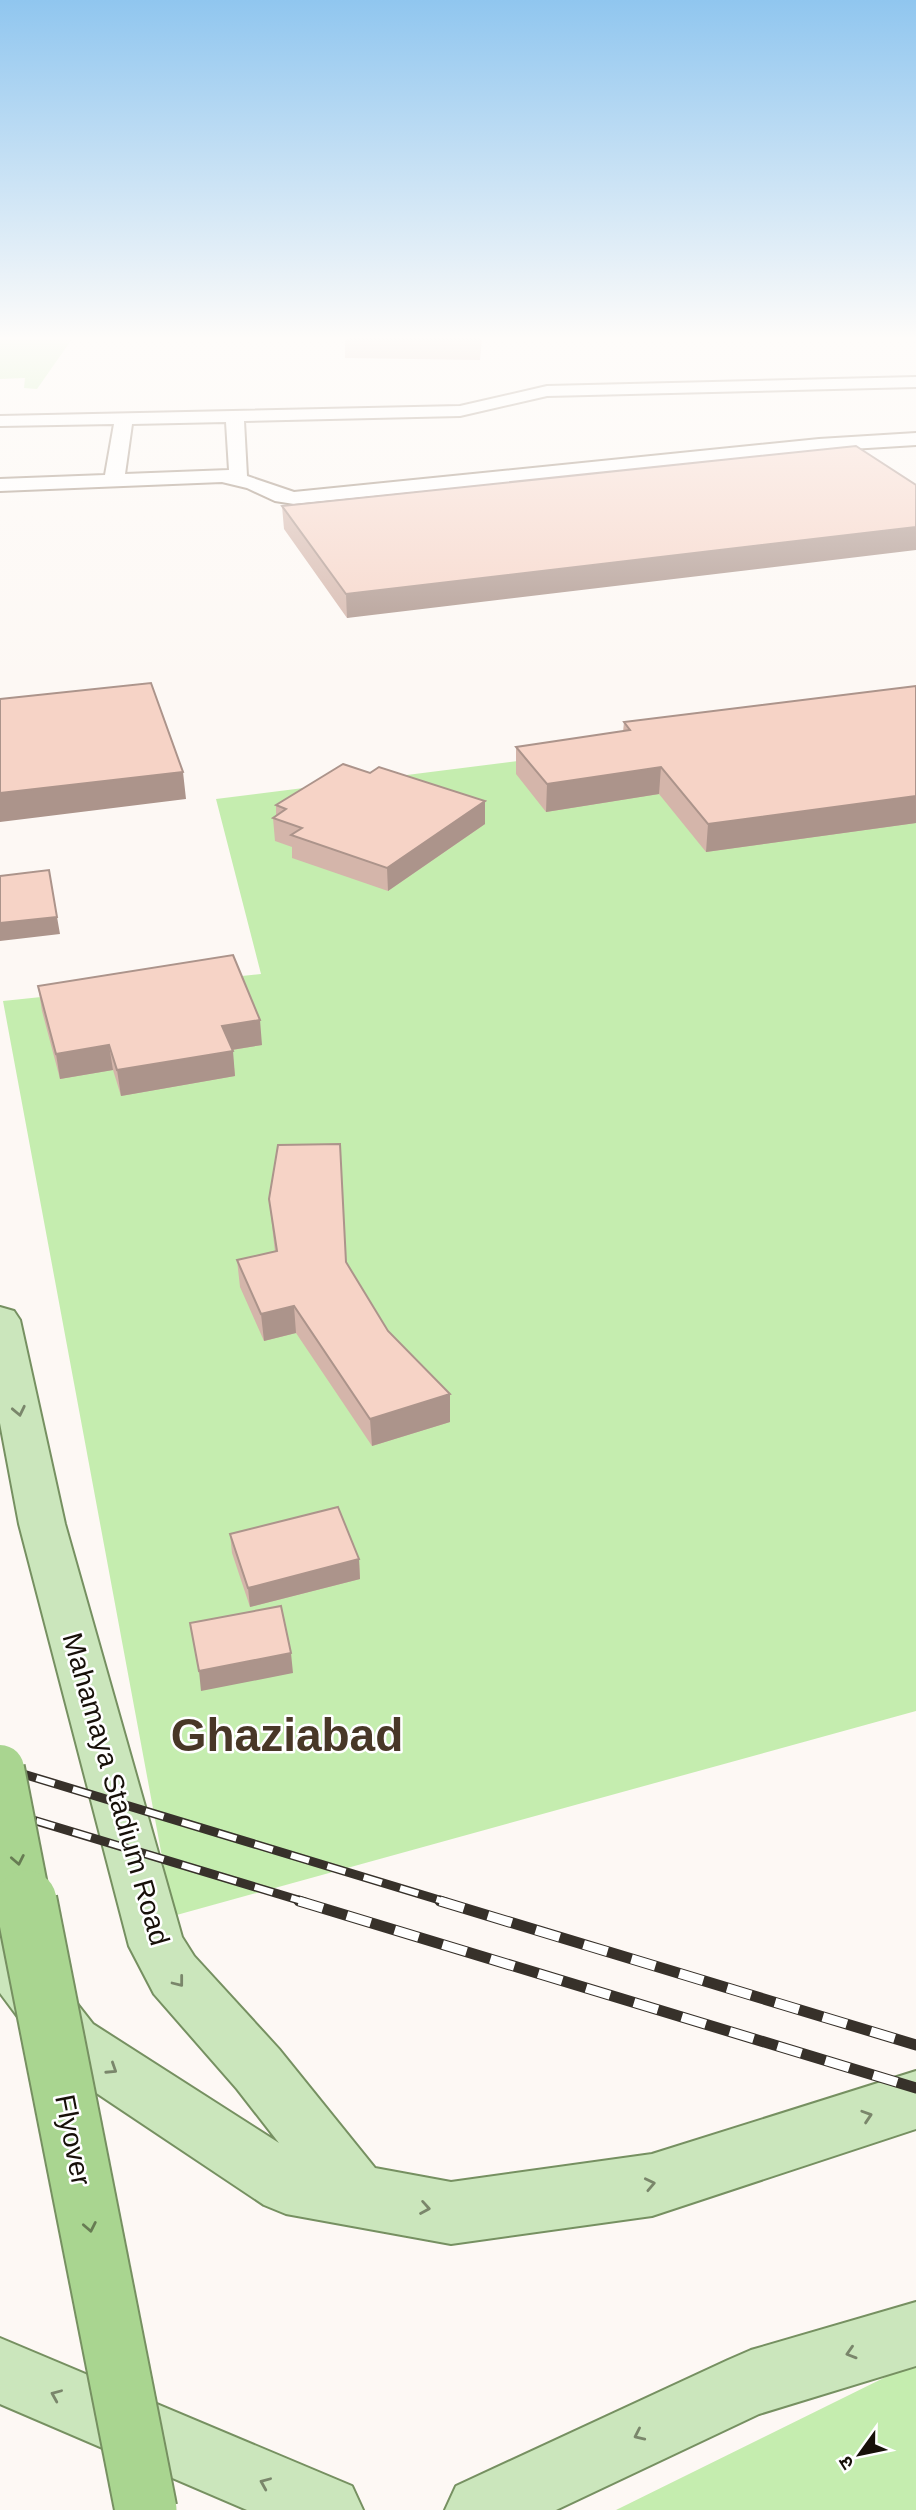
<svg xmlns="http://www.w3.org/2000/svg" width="916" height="2510" font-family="Arial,'Noto Sans Devanagari',sans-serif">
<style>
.green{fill:#c5edaf}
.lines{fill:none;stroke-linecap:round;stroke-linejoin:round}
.minor-casing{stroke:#988472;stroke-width:4}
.major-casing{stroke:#769061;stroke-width:4}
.minor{fill:#fff;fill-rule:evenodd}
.major{fill:#cbe6bc;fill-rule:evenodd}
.rail-far1-casing{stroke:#37312a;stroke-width:9}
.rail-casing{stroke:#37312a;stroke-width:11}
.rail-far1{stroke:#fff;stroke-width:6;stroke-dasharray:19;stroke-linecap:butt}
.rail{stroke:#fff;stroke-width:9;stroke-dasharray:25;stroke-linecap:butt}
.highway-bridge-far1-casing{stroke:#769061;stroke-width:52;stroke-linecap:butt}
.highway-bridge-casing{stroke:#769061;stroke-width:65;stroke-linecap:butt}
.highway-bridge-far1{stroke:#a9d590;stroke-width:48}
.highway-bridge{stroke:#a9d590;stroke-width:61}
.wall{fill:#d4b5aa}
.shaded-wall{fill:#ac948b}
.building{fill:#f6d3c6;stroke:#ac948b;stroke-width:2}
.oneway{stroke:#7a866b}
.oneway2{stroke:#677c53}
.labels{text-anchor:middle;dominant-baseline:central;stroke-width:5;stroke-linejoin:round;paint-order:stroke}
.near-street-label{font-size:28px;fill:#171009;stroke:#fff}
.near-town-label{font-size:46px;font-weight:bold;fill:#483727;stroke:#fff}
</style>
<rect width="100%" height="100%" fill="#fdf8f4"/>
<!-- green -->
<path class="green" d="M 0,339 L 72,339 L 37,389 L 24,388 L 25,378 L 0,379 Z
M 916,711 L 916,1711 L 173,1916 L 3,1001 L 261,974 L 216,799 Z
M 916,2362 L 916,2510 L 616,2510 Z"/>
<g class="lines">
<!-- minor casing -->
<g class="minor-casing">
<path id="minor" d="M 916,377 L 916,387 L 547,396 L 460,416 L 244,421 L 247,476 L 294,492 L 819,439 L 916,433 L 916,445 L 819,451 L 294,504 L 275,501 L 247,488 L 222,482 L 0,491 L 0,479 L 105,475 L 114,424 L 0,426 L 0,416 L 460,406 L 547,386 ZM 226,422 L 229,470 L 125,474 L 132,424 Z"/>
</g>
<!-- major casing -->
<g class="major-casing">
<path id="major" d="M 0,1307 L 14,1311 L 20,1320 L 65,1524 L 182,1937 L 194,1956 L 279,2049 L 375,2168 L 451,2182 L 652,2154 L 916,2071 L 916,2129 L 652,2216 L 451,2244 L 286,2214 L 264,2205 L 53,2064 L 0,1993 L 0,1923 L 20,1931 L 93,2024 L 279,2143 L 237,2089 L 154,1994 L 129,1946 L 19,1524 L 0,1423 Z
M 916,2302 L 916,2366 L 759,2414 L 556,2510 L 445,2510 L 456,2486 L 728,2360 L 751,2350 Z
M 0,2338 L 352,2486 L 363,2510 L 247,2510 L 0,2404 Z"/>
</g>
<!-- minor -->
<use href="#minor" class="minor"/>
<!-- major -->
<use href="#major" class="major"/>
<!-- rail-far1 casing -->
<g class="rail-far1-casing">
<path id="rail-far1" d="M 0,1767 L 446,1902
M 0,1810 L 305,1902"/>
</g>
<!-- rail casing -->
<g class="rail-casing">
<path id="rail" d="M 299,1901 L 916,2088
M 440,1901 L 916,2045"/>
</g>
<!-- rail-far1 -->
<use href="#rail-far1" class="rail-far1"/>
<!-- rail -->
<use href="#rail" class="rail"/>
<!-- highway-bridge-far1 casing -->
<g class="highway-bridge-far1-casing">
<path id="highway-bridge-far1" d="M 0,1769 L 26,1902"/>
</g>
<!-- highway-bridge casing -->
<g class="highway-bridge-casing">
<path id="highway-bridge" d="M 26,1901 L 146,2510"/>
</g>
<!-- highway-bridge-far1 -->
<use href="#highway-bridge-far1" class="highway-bridge-far1"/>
<!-- highway-bridge -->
<use href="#highway-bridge" class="highway-bridge"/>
</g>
<!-- wall -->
<path class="wall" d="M 345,339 L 482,339 L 480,360 L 345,358 Z
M 856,446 L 347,618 L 284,529 L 282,506 Z
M 916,686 L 916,823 L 706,852 L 659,794 L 546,812 L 516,774 L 516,747 L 623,732 L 624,722 Z
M 276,805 L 485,824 L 388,891 L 292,858 L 292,847 L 275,841 L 273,818 L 276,816 Z
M 38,986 L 262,1045 L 232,1050 L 235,1076 L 121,1096 L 113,1070 L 60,1079 L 42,1011 Z
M 269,1199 L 346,1262 L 388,1331 L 450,1394 L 450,1422 L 372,1446 L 296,1333 L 264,1341 L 240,1287 L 237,1260 L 275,1252 Z
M 230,1534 L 359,1559 L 360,1579 L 250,1607 L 232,1553 Z"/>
<!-- shaded-wall -->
<path class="shaded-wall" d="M 916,527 L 916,550 L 347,618 L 346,594 Z
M 661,767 L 659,794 L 546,812 L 547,784 Z
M 183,772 L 186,799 L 0,822 L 0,793 Z
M 916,796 L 916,823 L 706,852 L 708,824 Z
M 485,801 L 485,824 L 388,891 L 387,868 Z
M 57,917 L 60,934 L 0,941 L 0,923 Z
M 260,1020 L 262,1045 L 225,1051 L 222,1026 Z
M 109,1045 L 113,1070 L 60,1079 L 56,1054 Z
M 233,1051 L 235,1076 L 121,1096 L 117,1070 Z
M 294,1306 L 296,1333 L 264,1341 L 261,1314 Z
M 450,1394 L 450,1422 L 372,1446 L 370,1419 Z
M 359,1559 L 360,1579 L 250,1607 L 248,1588 Z
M 291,1653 L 293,1673 L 201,1691 L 199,1671 Z"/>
<!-- building -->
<path class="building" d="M 348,339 L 481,339 L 481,340 Z
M 856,446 L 916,485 L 916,527 L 346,594 L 282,506 Z
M 151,683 L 183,772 L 0,793 L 0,699 Z
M 916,686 L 916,796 L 708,824 L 661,767 L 547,784 L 516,747 L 630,730 L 624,722 Z
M 343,764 L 370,773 L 379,767 L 485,801 L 387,868 L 291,835 L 302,828 L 273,818 L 286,809 L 276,805 Z
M 49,870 L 57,917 L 0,923 L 0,876 Z
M 233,955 L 260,1020 L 222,1026 L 233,1051 L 117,1070 L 109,1045 L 56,1054 L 38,986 Z
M 340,1144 L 346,1262 L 388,1331 L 450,1394 L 370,1419 L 294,1306 L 261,1314 L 237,1260 L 277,1251 L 269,1199 L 278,1145 Z
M 338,1507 L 359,1559 L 248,1588 L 230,1534 Z
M 281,1606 L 291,1653 L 199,1671 L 190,1623 Z"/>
<!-- one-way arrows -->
<defs><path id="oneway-chevron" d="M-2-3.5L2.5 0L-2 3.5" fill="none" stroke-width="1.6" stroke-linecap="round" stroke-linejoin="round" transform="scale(1.75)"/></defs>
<g class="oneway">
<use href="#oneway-chevron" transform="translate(19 1411) rotate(78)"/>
<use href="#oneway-chevron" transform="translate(179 1982) rotate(52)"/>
<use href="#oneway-chevron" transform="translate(112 2069) rotate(33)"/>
<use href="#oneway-chevron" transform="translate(867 2116) rotate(-18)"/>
<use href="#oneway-chevron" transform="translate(650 2184) rotate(-12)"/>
<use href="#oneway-chevron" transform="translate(425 2208) rotate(10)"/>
<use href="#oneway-chevron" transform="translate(851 2353) rotate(163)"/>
<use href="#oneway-chevron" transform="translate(56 2395) rotate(-157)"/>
<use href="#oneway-chevron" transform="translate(639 2435) rotate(155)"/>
<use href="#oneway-chevron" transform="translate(265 2483) rotate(-157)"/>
</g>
<g class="oneway2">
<use href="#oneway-chevron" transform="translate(18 1860) rotate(79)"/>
<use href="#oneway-chevron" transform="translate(90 2227) rotate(79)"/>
</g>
<!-- sky -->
<linearGradient id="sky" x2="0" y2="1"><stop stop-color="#90c6ef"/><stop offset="0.49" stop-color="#fefcfa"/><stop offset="1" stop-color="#fefcfa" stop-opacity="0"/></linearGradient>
<rect width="916" height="690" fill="url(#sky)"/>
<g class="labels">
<!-- near-street labels -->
<g class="near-street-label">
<text transform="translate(116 1789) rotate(74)">Mahamaya Stadium Road</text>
<text transform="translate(73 2140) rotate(79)">Flyover</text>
</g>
<!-- near-town labels -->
<g class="near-town-label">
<text x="287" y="1735">Ghaziabad</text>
</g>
</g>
<!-- north arrow -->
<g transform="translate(860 2454) rotate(237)" stroke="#ffffff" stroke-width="5" paint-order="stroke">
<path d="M0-5L12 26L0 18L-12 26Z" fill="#171009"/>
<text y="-10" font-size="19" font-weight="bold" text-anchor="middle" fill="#171009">उ</text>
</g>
</svg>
